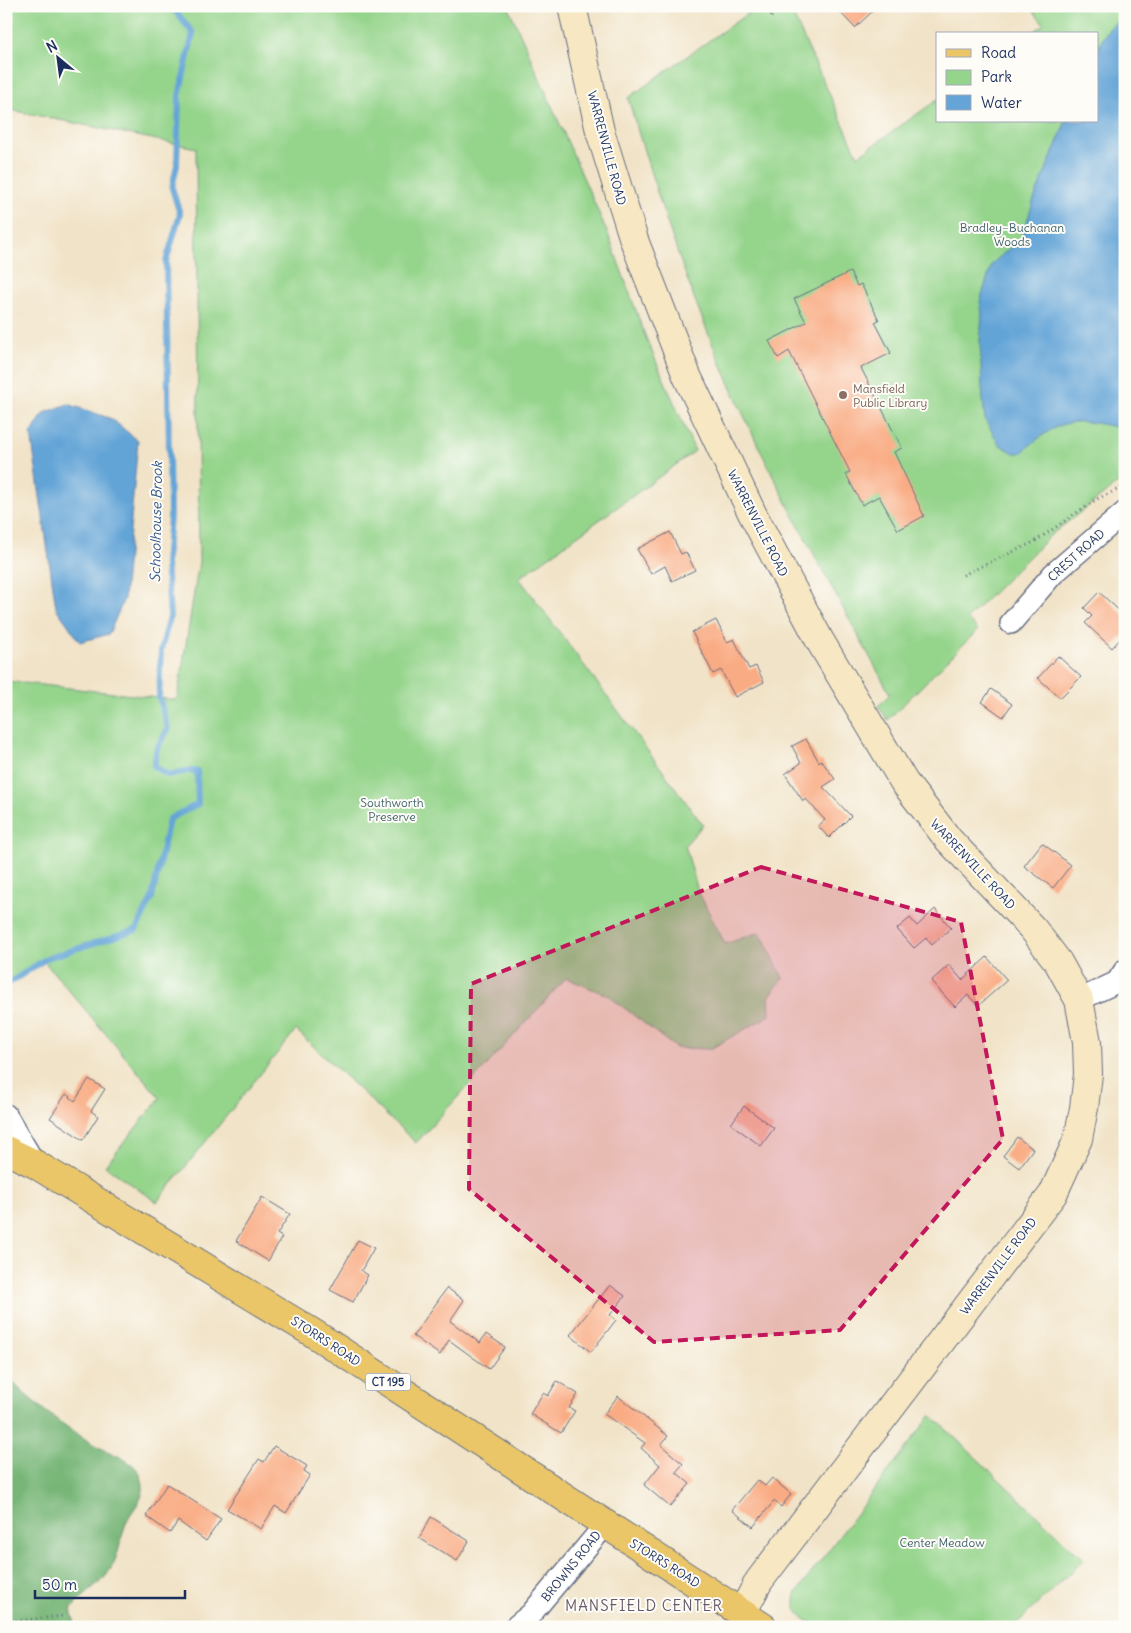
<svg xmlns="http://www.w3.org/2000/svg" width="1131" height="1633" font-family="Delius,sans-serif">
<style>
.green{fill:#94d48b;stroke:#588274}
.forest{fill:#77b677;stroke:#49726a}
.water{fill:#64a4d7;stroke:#406a9a}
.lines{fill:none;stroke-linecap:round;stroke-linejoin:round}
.stream{stroke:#64a4d7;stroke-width:6}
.building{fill:#f9ab83}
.street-casing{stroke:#666e83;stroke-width:24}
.secondary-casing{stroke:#666e83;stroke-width:30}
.primary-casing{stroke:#666e83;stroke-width:30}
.path{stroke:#666e83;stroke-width:3;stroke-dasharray:1 4;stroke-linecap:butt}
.street{stroke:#fff;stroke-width:21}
.secondary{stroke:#f7e8c3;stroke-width:28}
.primary{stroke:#eac669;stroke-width:28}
.marked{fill:#c2185b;fill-opacity:0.2;stroke:#c2185b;stroke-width:4;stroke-dasharray:10 6;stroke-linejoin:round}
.education-dot{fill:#8d6e63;stroke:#fdfcf7;stroke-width:2}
.labels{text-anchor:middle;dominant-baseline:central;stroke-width:4;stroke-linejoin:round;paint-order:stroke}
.shield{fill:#fdfcf7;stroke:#5f6c8c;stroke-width:1}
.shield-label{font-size:11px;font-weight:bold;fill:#1b2f5e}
.street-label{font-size:12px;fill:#1b2f5e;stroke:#fdfcf7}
.park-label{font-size:12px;fill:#3f616c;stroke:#fdfcf7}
.education-label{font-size:12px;fill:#785e54;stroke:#fdfcf7;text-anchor:start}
.water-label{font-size:14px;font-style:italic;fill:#355888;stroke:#fdfcf7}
.quarter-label{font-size:15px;letter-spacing:1px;fill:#695a6b;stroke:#fdfcf7}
</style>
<rect width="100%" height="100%" fill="#fdfcf7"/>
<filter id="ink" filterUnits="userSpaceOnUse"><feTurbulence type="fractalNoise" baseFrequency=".02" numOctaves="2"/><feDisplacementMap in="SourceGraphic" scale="10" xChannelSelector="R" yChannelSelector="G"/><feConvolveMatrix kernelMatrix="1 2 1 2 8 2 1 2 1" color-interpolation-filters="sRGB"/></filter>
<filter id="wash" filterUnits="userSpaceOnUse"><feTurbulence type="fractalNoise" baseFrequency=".0096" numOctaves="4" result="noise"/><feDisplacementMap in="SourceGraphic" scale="20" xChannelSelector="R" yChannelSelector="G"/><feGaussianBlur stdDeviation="1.12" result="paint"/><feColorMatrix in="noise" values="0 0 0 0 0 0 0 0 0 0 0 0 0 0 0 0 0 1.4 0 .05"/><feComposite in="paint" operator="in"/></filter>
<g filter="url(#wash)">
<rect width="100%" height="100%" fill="#f1e3c7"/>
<!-- green -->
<path class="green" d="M 6,6 L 508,6 L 608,234 L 646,338 L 695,451 L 519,578 L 703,825 L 685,845 L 698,891 L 725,944 L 760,932 L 783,978 L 769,997 L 770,1015 L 710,1049 L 676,1048 L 609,996 L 566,978 L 416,1143 L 296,1030 L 157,1202 L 105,1166 L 160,1098 L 43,960 L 6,985 L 6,681 L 177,700 L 199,562 L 196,148 L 6,109 Z
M 758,6 L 801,6 L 792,13 L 858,156 L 937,100 L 937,121 L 1097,121 L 1097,34 L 1031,34 L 1044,24 L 1029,6 L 1125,6 L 1125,478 L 1052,534 L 967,619 L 978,630 L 888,720 L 878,706 L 890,694 C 832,587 771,481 723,369 C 685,281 655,190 628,98 Z
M 931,1415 L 1084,1560 L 1013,1627 L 816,1627 C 802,1617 790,1611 797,1592 Z"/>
<!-- forest -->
<path class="forest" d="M 6,1375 C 30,1402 63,1425 93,1444 C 105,1451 119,1455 130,1463 C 138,1468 142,1477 143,1485 C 145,1500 131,1510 126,1523 C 120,1540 119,1558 108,1573 C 98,1588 81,1595 71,1610 L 76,1627 L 6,1627 Z"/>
<!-- water -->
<path class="water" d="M 1125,17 L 1125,429 C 1072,417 1062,417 1021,453 L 1014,453 L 1000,445 L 985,420 L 982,388 L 980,342 L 982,313 L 980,301 L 992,264 L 1022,237 L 1034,199 L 1066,121 L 1097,121 C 1097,85 1086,36 1125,17 Z
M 68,404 L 112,419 L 138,441 L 124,599 L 109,634 L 80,642 L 56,608 L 31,434 L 44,413 Z"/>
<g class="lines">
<!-- stream -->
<path class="stream" d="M 6,985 L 47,958 L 136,930 L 152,898 L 169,819 L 198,804 L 197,771 L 187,771 L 168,775 L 154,766 L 157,748 L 168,729 L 159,697 L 161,650 L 170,616 L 166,563 L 170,517 L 166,262 L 180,214 L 172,188 L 177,165 L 179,96 L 193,33 L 171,6"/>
</g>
<g id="blocks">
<!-- building -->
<path class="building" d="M 834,6 L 878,6 L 855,28 Z
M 850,272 L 857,286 L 861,284 L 879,320 L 875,322 L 891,353 L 861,368 L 902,448 L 894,452 L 924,516 L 898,530 L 879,496 L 862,505 L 846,474 L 850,472 L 789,351 L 778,358 L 769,341 L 806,322 L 794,299 Z
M 670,532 L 681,554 L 686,552 L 695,570 L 672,581 L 665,566 L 651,574 L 637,549 Z
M 1099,592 L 1125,616 L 1125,634 L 1112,648 L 1085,623 L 1092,616 L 1084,608 Z
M 716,620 L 727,642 L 734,639 L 749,669 L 756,666 L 764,682 L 735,697 L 721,670 L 713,674 L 692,632 Z
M 1058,656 L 1081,677 L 1060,698 L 1038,678 Z
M 991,689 L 1012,704 L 1003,717 L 982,702 Z
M 806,739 L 819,762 L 821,760 L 835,779 L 823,787 L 851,816 L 829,838 L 818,826 L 825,820 L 806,799 L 803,801 L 785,774 L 801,763 L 792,746 Z
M 1042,843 L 1071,865 L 1053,888 L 1024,866 Z
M 935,909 L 951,928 L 932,945 L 926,938 L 914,948 L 897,929 L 910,918 L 917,926 Z
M 987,957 L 1007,980 L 978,1006 L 968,995 L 955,1007 L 931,981 L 949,965 L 962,980 Z
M 89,1079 L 105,1089 L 91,1111 L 98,1116 L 83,1140 L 50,1118 L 66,1094 L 75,1101 Z
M 744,1106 L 774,1128 L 761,1146 L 731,1124 Z
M 1017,1137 L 1033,1149 L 1019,1168 L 1003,1156 Z
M 262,1197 L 290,1214 L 277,1234 L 282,1237 L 268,1261 L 236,1241 Z
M 358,1240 L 374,1248 L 361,1271 L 368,1275 L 353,1302 L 330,1290 Z
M 610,1285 L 625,1296 L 610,1315 L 616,1320 L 591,1352 L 570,1335 Z
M 447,1288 L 464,1300 L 450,1321 L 480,1343 L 486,1334 L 505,1347 L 489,1369 L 449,1340 L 440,1355 L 413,1336 Z
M 557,1381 L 578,1394 L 569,1408 L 575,1411 L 561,1433 L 530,1414 L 543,1393 L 548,1396 Z
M 618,1396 L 668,1436 L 661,1445 L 683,1464 L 676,1472 L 690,1484 L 670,1507 L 644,1485 L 660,1465 L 641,1448 L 645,1443 L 604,1414 Z
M 274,1446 L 307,1466 L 304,1471 L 310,1475 L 286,1513 L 275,1506 L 261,1529 L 227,1509 L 259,1459 L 264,1462 Z
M 772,1478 L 791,1494 L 781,1507 L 774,1501 L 753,1527 L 732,1510 L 757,1480 L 765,1486 Z
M 167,1484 L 221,1519 L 206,1541 L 178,1521 L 170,1533 L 146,1516 Z
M 431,1517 L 469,1541 L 457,1561 L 419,1538 Z"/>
</g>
</g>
<g filter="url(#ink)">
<use href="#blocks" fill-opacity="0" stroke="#666e83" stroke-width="1"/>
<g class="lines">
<!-- street casing -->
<g class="street-casing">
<path id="street" d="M 1011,623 L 1053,574 L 1125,512
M 1079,1000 L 1117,982 L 1125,970
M 6,1115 L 35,1164
M 515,1627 L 531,1614 L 605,1525"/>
</g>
<!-- secondary casing -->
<g class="secondary-casing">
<path id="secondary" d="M 572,6 L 600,131 L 634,240 L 687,376 L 752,513 L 820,641 L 904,782 L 948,839 L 1033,929 L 1058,962 L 1079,1000 L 1087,1042 L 1088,1074 L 1084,1108 L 1078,1139 L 1053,1194 L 759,1581 L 742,1613"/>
</g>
<!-- primary casing -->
<g class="primary-casing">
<path id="primary" d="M 6,1150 L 35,1164 L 313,1333 L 763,1627"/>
</g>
<!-- path -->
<path class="path" d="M 771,17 L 781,6
M 963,575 L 1034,542 L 1097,499 L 1125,486
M 6,1622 L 62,1616"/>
<!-- street -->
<use href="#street" class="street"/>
<!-- secondary -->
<use href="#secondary" class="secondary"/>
<!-- primary -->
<use href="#primary" class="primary"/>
</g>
</g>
<!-- marked area -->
<path class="marked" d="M 761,867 L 961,922 L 1003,1139 L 840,1330 L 654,1342 L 469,1189 L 471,984 Z"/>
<!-- markers -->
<circle class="education-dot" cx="843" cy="395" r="5"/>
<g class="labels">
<!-- shield labels -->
<rect class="shield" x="365.5" y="1373.5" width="45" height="17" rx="4"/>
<g class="shield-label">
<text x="388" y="1382">CT 195</text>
</g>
<!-- street labels -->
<g class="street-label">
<text transform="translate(607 148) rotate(75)">WARRENVILLE ROAD</text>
<text transform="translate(758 523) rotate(63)">WARRENVILLE ROAD</text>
<text transform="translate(1076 555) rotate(-42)">CREST ROAD</text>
<text transform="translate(973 864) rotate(47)">WARRENVILLE ROAD</text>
<text transform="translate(998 1266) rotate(-53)">WARRENVILLE ROAD</text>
<text transform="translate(326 1341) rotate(33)">STORRS ROAD</text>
<text transform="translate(665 1563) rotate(32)">STORRS ROAD</text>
<text transform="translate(571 1566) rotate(-51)">BROWNS ROAD</text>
</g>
<!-- park labels -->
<g class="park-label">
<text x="1012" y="227">Bradley–Buchanan<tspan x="1012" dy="14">Woods</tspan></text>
<text x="392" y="802">Southworth<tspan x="392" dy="14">Preserve</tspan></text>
<text x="942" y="1542">Center Meadow</text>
</g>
<!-- education labels -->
<g class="education-label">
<text x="853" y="388">Mansfield<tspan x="853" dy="14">Public Library</tspan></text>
</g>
<!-- water labels -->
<g class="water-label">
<text transform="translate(156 522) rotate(-89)">Schoolhouse Brook</text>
</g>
<!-- quarter labels -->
<g class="quarter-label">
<text x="644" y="1605">MANSFIELD CENTER</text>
</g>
</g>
<!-- margin -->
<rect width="1131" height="1633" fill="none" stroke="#fdfcf7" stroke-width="25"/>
<!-- legend -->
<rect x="936" y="32" width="162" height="90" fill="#fdfcf7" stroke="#a3aaba"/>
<rect x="946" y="49" width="25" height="8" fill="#eac669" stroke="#a3aaba"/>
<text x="981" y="58" font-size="15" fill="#1b2f5e">Road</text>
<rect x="946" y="70" width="25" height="15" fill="#94d48b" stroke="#a3aaba"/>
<text x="981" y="82" font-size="15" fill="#1b2f5e">Park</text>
<rect x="946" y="95" width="25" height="15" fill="#64a4d7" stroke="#a3aaba"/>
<text x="981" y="108" font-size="15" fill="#1b2f5e">Water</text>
<!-- north arrow -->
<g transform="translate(58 58) rotate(331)" stroke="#fdfcf7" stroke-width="4" paint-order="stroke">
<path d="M0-4L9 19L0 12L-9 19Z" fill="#1b2f5e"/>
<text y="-8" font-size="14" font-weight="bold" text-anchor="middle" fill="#1b2f5e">N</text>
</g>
<!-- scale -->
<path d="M35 1590v8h150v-8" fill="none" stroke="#1b2f5e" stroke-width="2.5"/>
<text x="42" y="1590" font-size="15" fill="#1b2f5e" stroke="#fdfcf7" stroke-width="4" paint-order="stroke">50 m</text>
</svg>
